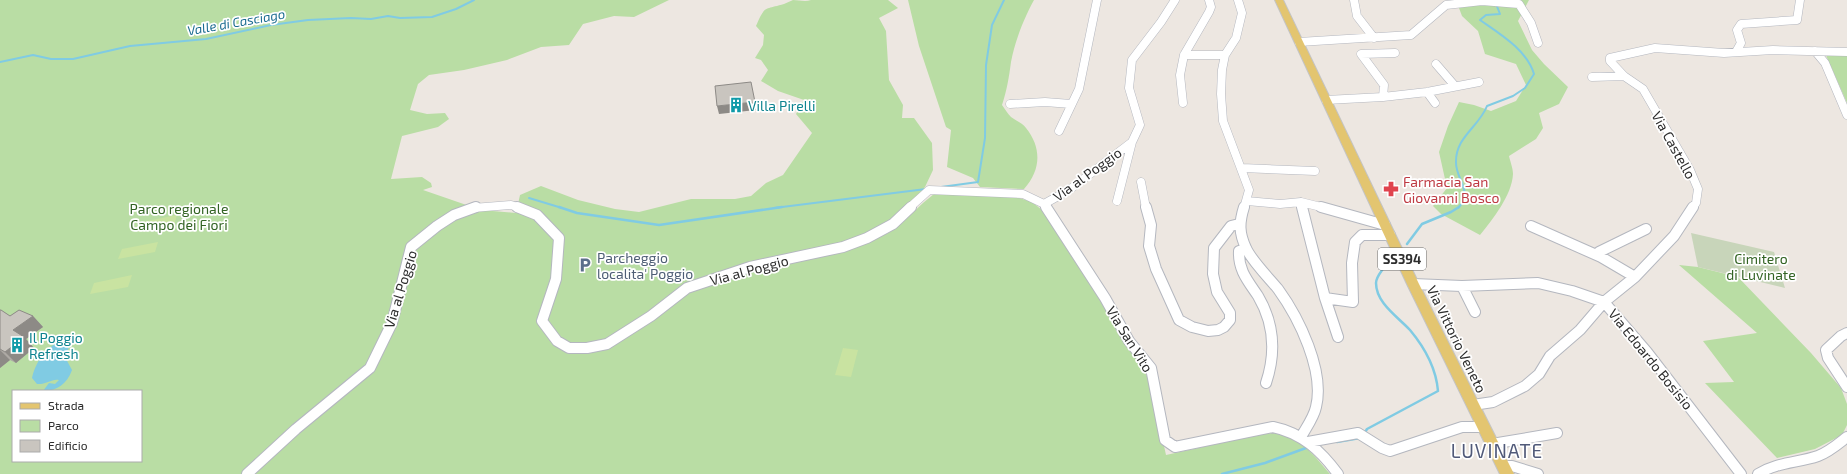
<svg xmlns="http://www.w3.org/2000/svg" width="1847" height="474" font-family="'Exo 2',sans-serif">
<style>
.green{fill:#b9dda4;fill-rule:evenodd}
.cemetery{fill:#c8d5ba}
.pitch{fill:#c9e3a1}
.water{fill:#80cbe3}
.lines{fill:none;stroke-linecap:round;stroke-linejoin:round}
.stream-far1{stroke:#80cbe3;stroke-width:2}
.stream{stroke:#80cbe3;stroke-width:2.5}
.minor-far1-casing{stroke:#b4b7bf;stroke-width:9}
.minor-casing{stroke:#b4b7bf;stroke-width:12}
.major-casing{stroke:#c4c4c4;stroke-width:2}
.minor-far1{stroke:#fff;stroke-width:8}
.minor{stroke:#fff;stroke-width:10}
.major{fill:#e3c570;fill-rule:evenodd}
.wall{fill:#ada9a4}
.shaded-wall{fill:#8d8a86}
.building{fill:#c9c5bf;stroke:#8d8a86}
.labels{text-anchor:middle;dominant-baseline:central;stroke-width:3.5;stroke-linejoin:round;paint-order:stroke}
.far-water-label{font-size:13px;font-style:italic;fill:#1c6c91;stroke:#fff}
.shield{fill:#fff;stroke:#6c6c6c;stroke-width:1}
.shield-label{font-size:13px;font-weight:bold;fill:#2d2d2d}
.culture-label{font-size:14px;fill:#0d838f;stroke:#fff;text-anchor:start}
.street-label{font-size:14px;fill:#2d2d2d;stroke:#fff}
.health-label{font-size:14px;fill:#be3a42;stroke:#fff;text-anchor:start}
.park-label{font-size:14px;fill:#326323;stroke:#fff}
.service-label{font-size:14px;fill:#4e5e75;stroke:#fff;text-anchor:start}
.near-quarter-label{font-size:19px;letter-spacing:1px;fill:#515a79;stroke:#fff}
</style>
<rect width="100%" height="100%" fill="#ede7e1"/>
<!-- green -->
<path class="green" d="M 0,0 L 669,0 L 634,17 L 614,16 L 583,24 L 569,45 L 541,47 L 507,60 L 464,70 L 429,75 L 418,84 L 410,110 L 427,114 L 445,113 L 449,119 L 438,127 L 402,136 L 391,179 L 422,177 L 431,183 L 432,187 L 423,190 L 481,210 L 516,213 L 520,195 L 541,186 L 578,200 L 615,209 L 639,212 L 691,199 L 735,199 L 751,196 L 766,183 L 783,175 L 812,133 L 796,114 L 804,100 L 778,91 L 761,81 L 768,70 L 761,60 L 755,58 L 763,45 L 764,35 L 756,26 C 765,5 764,10 784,4 C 787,3 790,1 793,0 C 799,0 805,2 811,0 L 888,0 L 898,8 L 879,18 L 886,31 L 889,80 L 903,105 L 902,118 L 914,118 L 932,143 L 933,170 L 925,187 L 880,237 L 888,233 L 902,223 L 923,203 L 934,194 L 1016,197 L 1032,202 L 1042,210 L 1102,302 L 1147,376 L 1154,400 L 1166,455 L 1257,435 C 1265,434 1274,432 1282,433 C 1300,437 1319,461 1330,474 L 0,474 ZM 13,391 L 141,391 L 141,461 L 13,461 Z
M 908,0 L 1034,0 C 1024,18 1015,41 1011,62 C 1009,77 1007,90 1002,105 C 1005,109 1008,114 1011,117 C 1016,121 1023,123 1026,128 C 1042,148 1041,170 1024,189 L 980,187 L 973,178 L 947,167 L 951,130 L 946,127 L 919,46 Z
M 1456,0 L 1529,0 L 1518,21 L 1532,50 L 1544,64 L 1568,87 L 1559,104 L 1539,113 L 1543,128 L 1536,139 L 1509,156 C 1510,161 1513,168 1513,174 C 1512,195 1493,219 1480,235 L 1441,214 L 1433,206 L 1447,188 L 1439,152 L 1448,126 L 1459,102 L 1474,105 L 1491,111 L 1516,101 L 1526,85 L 1516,64 L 1485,54 L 1478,31 L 1462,16 Z
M 1825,53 L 1847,54 L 1847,104 L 1847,103 Z
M 1679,265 L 1698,267 L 1738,277 L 1811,353 L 1841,388 L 1847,404 L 1847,425 L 1842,435 L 1815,449 L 1777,458 L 1705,383 L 1734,382 L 1703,341 L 1757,333 Z"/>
<!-- cemetery -->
<path class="cemetery" d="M 1691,233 L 1774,252 L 1785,288 L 1698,267 Z"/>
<!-- pitch -->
<path class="pitch" d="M 177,215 L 174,225 L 138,232 L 142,222 Z
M 158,242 L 155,252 L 118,259 L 122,249 Z
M 132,275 L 128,287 L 90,294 L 94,283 Z
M 843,348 L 858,350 L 851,377 L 835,375 Z"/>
<!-- water -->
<path class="water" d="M 69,339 L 71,342 L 65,357 L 72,370 C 67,384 57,391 43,391 L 49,383 L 55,384 L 59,380 C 53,378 45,385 37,384 L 32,378 C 36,360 49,342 69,339 Z"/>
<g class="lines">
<!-- stream-far1 -->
<path class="stream-far1" d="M 0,62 L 33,55 L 51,59 L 73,59 L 130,46 L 206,39 L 271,25 L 308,20 L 351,18 L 371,19 L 388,16 L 400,18 L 432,17 L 456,9 L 474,0
M 941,187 L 978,182 L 985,138 L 986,65 L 992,25 L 1004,0
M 529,198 L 562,208
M 774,208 L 926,189
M 1458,208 L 1464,201 L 1465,196 C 1465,184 1456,175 1456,163 C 1455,137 1479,127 1487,106 L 1513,96 L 1525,88 L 1534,74 C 1527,50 1500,34 1480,20 L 1486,15 L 1500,14 L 1496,4"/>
<!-- stream -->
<path class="stream" d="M 559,207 L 577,213 L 659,225 L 782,207
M 1407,244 L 1422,224 L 1451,212 L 1459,207
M 1364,434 L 1367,429 L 1438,391 C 1436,367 1425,348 1410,330 C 1398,317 1376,303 1376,283 C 1376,276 1383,270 1386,264
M 1337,442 L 1360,438
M 1222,474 L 1265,463 L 1306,448"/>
<!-- minor-far1 casing -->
<g class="minor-far1-casing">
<path id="minor-far1" d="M 1238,0 L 1242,13 L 1236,38 L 1225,55 L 1222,70 L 1221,94 L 1223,121 L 1249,190 L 1244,208
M 1354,0 L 1357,16 L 1374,38
M 1299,42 L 1411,35 L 1446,5 L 1482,1 L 1519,4 L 1531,23 L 1538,43
M 1815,51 L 1825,63 L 1847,115
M 1736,52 L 1741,43 L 1737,30 L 1741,24 L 1797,20 L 1800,0
M 1184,55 L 1225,55
M 1436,64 L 1455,86
M 1592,77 L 1624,76
M 1427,92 L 1435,103
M 1383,97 L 1427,92 L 1479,82
M 1326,100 L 1383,97 L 1384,85 L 1361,54 L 1395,53
M 1183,103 L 1180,75 L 1184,55 L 1209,12 L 1211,7 L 1209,0
M 1010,104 L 1045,102 L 1071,104
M 1059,131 L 1079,89 L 1097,0
M 1242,168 L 1315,171
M 1141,182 L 1146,208
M 1117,201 L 1132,142
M 1247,201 L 1280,204 L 1301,202 L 1325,208
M 1301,202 L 1303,208
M 1044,204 L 1047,208
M 473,208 L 511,205 L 520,208
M 909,208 L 929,190 L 1023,194 L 1044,204 L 1069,190 L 1132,142 L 1140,125 L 1129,88 L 1132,60 L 1161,22 L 1175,0
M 1692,208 L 1696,203 L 1698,189 L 1690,170 L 1643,89 L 1624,76 L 1610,61 L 1610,58 L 1655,48 L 1724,53 L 1773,50 L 1847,52"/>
</g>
<!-- minor casing -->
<g class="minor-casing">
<path id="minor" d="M 517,207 L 537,215 L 559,238 L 556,279 L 542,321 L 557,341 L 569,348 L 587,348 L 607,344 L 651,316 L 687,288 L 750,267 L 843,247 L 867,238 L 893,224 L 911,207
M 1046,207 L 1105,298 L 1129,341 L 1151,368 L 1165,440 L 1175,447 L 1273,427 C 1302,433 1321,451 1338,474
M 1146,207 L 1151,225 L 1149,246 L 1156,269 L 1179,320 L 1192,327 L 1208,331 L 1218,330 L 1224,327 L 1230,320 L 1230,313 L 1217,292 L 1213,274 L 1214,248 L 1231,226 L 1239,224
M 1244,207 C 1239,223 1239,233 1246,248 C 1251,260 1269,278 1278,289 C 1299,318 1325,371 1316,407 C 1314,417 1306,428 1301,437
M 1302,207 L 1325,298
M 1321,207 L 1385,225
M 1531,226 L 1601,257 L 1635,277
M 1246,249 L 1239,251 C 1238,270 1248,281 1258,296 C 1274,323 1276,353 1266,383
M 1601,257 L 1599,252 L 1646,229
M 1413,284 L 1462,286 L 1538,283 L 1572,291 L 1604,302 L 1647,352 L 1741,474
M 1462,286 L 1475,312
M 1847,333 L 1841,336 L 1826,350 L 1828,358 L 1847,387
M 1338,337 L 1325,298 L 1353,302 L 1352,263 L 1355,242 L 1362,235 L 1390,235
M 1473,405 L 1493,402 L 1525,386 L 1539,374 L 1550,356 L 1580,330 L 1604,302 L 1635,277 L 1674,236 L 1693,207
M 1308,442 L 1358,433 L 1382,448 L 1390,451 L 1462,427 L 1483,427
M 1492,444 L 1557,433
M 1503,466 L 1512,466 L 1538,474
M 247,474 L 296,429 L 370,368 L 392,323 L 411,247 L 437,226 L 454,215 L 476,207
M 1758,474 C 1777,462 1798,463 1818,456 C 1829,452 1838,444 1847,437"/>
</g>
<!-- major casing -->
<g class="major-casing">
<path id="major" d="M 1275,0 L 1283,0 L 1419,284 L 1514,474 L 1500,474 L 1407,284 Z"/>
</g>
<!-- minor-far1 -->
<use href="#minor-far1" class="minor-far1"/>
<!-- minor -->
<use href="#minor" class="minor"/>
<!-- major -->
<use href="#major" class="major"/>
</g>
<!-- wall -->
<path class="wall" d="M 0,310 L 10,316 L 33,316 L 43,327 L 26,339 L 34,348 L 16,363 L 10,360 L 0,368 Z"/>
<!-- shaded-wall -->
<path class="shaded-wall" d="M 755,102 L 756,110 L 719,114 L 717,106 Z
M 33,316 L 43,327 L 26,339 L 34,348 L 16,363 L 5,352 L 13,330 Z
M 0,350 L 10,360 L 0,368 Z"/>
<!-- building -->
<path class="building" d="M 751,82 L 755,102 L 717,106 L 715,86 Z
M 0,310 L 1,310 L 10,316 L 19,310 L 33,316 L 13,330 L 24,337 L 5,352 L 0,349 Z"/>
<!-- icons -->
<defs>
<g id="building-bare" transform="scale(1.2)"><path d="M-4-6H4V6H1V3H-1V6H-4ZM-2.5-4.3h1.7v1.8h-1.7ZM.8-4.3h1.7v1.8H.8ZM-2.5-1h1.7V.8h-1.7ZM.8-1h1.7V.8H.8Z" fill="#0f9aa8" stroke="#fff" stroke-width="2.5" paint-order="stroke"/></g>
<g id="pharmacy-bare" transform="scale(1.2)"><path d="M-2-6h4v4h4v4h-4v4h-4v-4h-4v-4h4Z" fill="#e0444e" stroke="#fff" stroke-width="2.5" paint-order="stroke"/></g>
<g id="parking-bare" transform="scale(1.2)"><path d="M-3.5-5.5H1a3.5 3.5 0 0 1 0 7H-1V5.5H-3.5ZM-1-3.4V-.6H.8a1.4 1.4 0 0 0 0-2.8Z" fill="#5c6f8a" stroke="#fff" stroke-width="2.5" paint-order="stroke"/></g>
</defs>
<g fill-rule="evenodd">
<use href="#building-bare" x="736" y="105"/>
<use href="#pharmacy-bare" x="1391" y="189"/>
<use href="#parking-bare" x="585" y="265"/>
<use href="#building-bare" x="17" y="345"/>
</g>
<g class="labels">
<!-- far-water labels -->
<g class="far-water-label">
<text transform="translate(236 22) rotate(-10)">Valle di Casciago</text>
</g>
<!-- shield labels -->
<rect class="shield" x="1378" y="248" width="48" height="22" rx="3"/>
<g class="shield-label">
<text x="1402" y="259">SS394</text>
</g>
<!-- culture labels -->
<g class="culture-label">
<text x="748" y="105">Villa Pirelli</text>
<text x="29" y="337">Il Poggio<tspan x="29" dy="16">Refresh</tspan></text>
</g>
<!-- street labels -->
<g class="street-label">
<text transform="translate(1674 145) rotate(61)">Via Castello</text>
<text transform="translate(1087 174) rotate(-36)">Via al Poggio</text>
<text transform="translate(749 270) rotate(-15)">Via al Poggio</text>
<text transform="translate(400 289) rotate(-73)">Via al Poggio</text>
<text transform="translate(1130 339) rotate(58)">Via San Vito</text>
<text transform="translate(1457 339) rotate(64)">Via Vittorio Veneto</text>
<text transform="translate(1651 359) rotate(51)">Via Edoardo Bosisio</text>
</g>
<!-- health labels -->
<g class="health-label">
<text x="1403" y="181">Farmacia San<tspan x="1403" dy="16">Giovanni Bosco</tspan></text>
</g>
<!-- park labels -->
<g class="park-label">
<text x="179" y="208">Parco regionale<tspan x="179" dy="16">Campo dei Fiori</tspan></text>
<text x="1761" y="258">Cimitero<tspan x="1761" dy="16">di Luvinate</tspan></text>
</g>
<!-- service labels -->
<g class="service-label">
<text x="597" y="257">Parcheggio<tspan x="597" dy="16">localita' Poggio</tspan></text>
</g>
<!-- near-quarter labels -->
<g class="near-quarter-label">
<text x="1497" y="450">LUVINATE</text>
</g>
</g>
<!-- legend -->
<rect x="12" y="390" width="130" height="72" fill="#ffffff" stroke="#ababab"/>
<rect x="20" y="403" width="20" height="6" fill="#e3c570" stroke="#ababab"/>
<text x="48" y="410" font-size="12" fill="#2d2d2d">Strada</text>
<rect x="20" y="420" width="20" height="12" fill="#b9dda4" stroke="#ababab"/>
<text x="48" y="430" font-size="12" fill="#2d2d2d">Parco</text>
<rect x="20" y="440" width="20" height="12" fill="#c9c5bf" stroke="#ababab"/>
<text x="48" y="450" font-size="12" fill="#2d2d2d">Edificio</text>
</svg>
